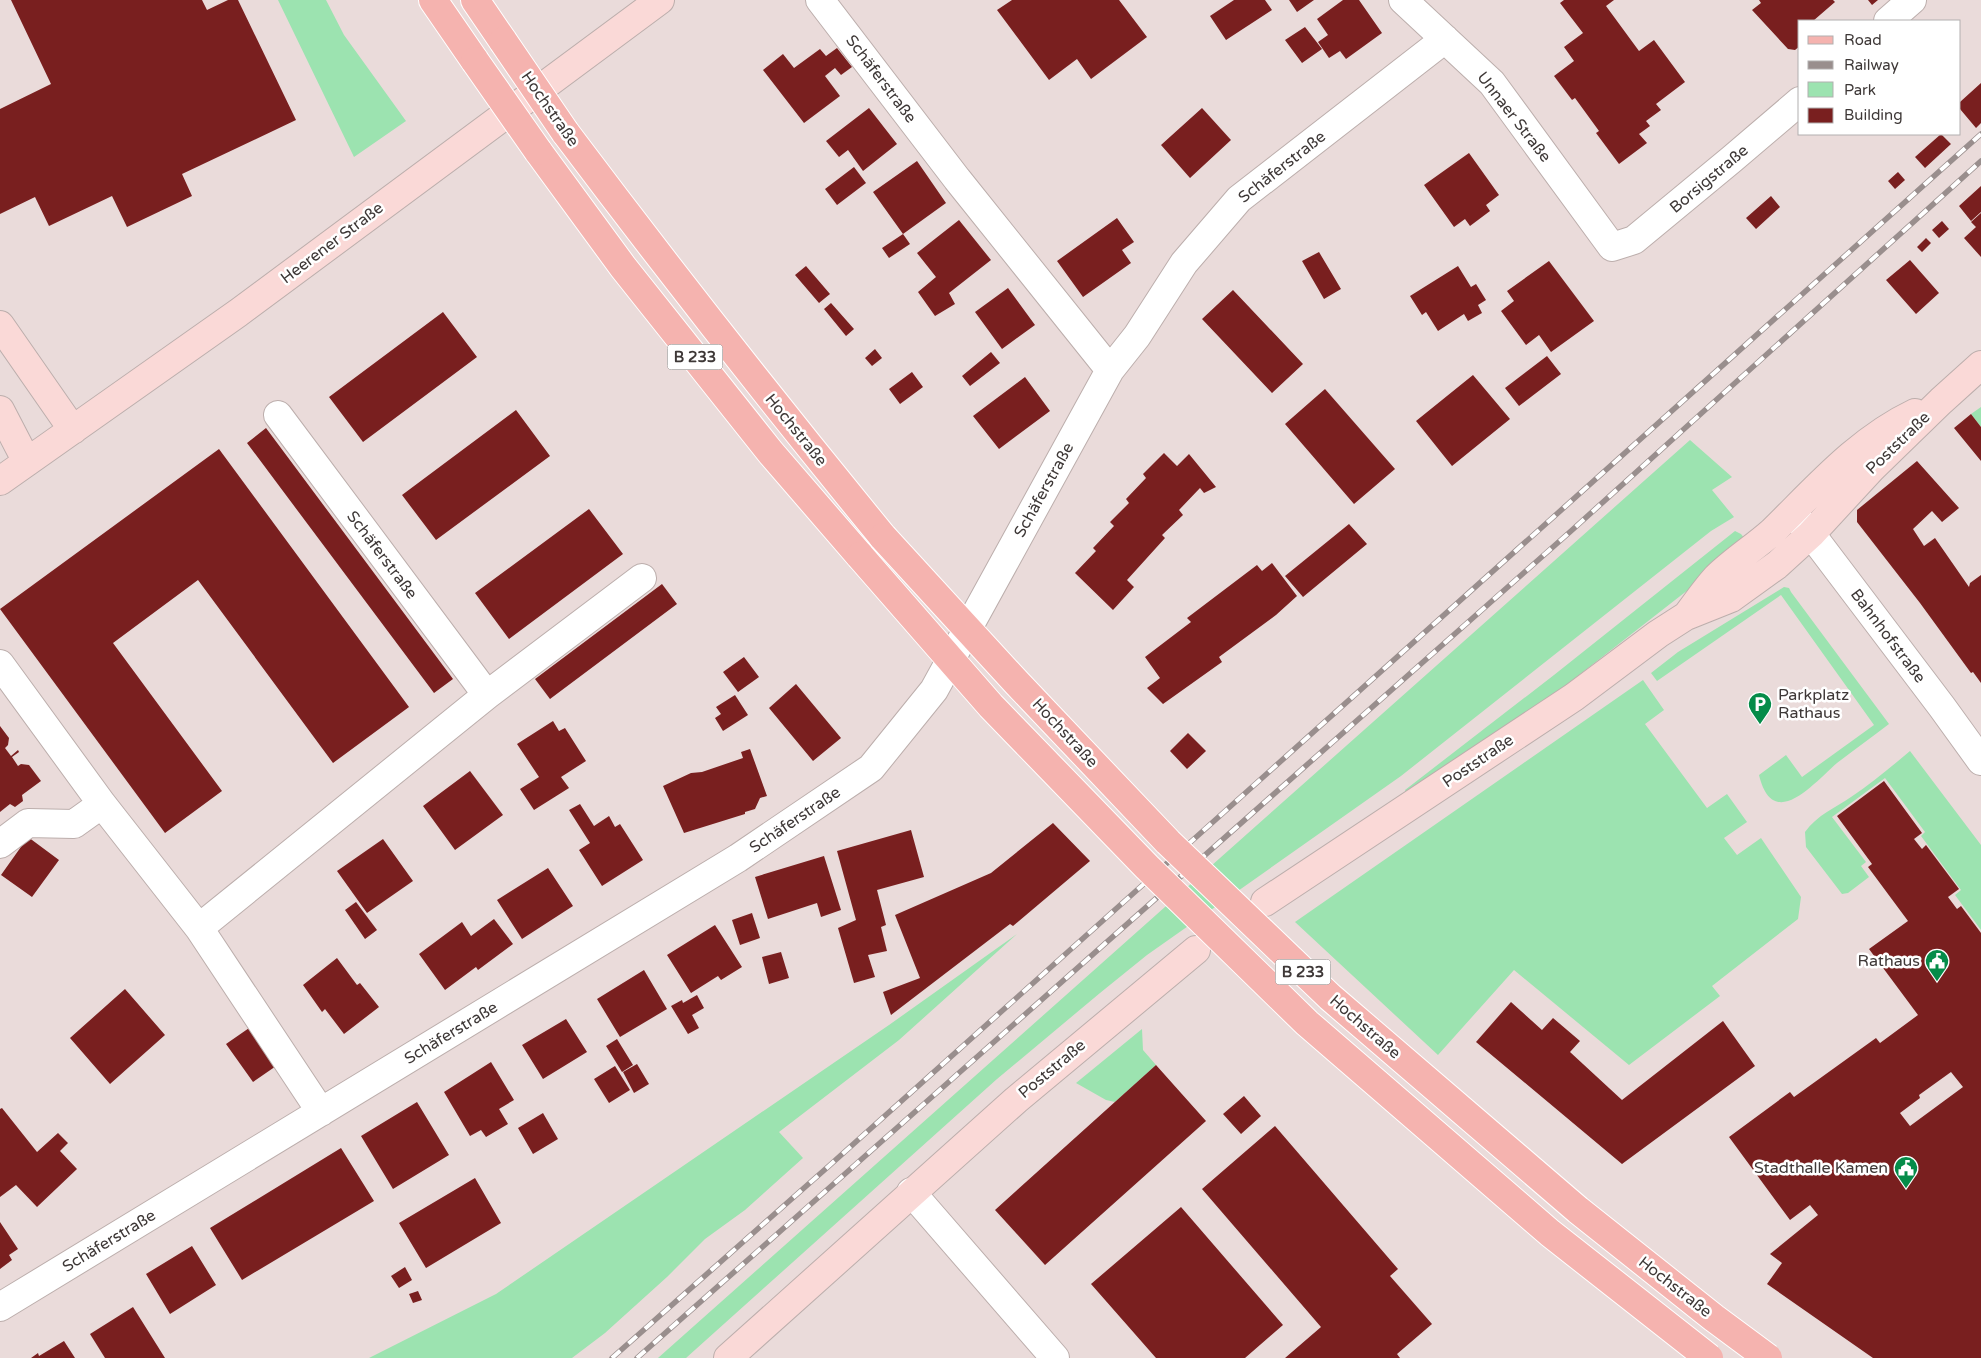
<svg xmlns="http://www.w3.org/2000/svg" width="1981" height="1358" font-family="'Varela Round',sans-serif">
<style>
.green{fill:#9ce3b0}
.building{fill:#791f1f;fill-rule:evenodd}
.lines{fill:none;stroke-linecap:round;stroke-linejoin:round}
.street-casing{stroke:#bcaeac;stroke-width:30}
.secondary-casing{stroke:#bcaeac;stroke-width:30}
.primary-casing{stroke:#fff;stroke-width:30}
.street{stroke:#fff;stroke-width:28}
.secondary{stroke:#fad9d7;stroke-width:28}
.primary{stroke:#f5b3af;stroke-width:28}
.rail-casing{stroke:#998e8d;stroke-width:5.5}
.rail{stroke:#fff;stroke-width:4;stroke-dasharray:11;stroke-linecap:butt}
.primary-bridge-casing{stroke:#fff;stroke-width:30;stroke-linecap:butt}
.primary-bridge{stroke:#f5b3af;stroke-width:28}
.labels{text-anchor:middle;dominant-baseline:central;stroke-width:5;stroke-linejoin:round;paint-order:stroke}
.shield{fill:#fff;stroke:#787473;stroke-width:1}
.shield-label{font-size:15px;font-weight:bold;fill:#3e3837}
.street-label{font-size:16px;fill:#3e3837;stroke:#fff}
.poi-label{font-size:16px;fill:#3e3837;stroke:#fff;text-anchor:end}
</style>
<rect width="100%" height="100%" fill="#eadbda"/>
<!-- green -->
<path class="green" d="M 278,0 L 326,0 L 344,35 L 406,121 L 354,157 Z
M 1981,407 L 1981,427 L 1971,414 Z
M 1690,440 L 1732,477 L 1712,490 L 1734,517 L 1711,531 L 1401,776 L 1147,955 L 1100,993 L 997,1079 L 686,1358 L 658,1358 Z
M 1735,531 L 1741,534 L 1748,543 L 1565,686 L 1506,728 L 1406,792 L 1405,790 L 1554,675 Z
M 1784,587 L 1789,588 L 1791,592 L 1889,724 C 1872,737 1854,750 1837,763 C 1814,783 1773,833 1759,775 L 1786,755 L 1802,777 L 1874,725 L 1781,595 L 1657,681 L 1651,673 L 1678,652 Z
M 1643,680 L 1664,710 L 1645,724 L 1707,808 L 1727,794 L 1747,822 L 1724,838 L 1737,855 L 1761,838 L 1801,897 L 1798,919 L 1712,986 L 1720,996 L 1629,1065 L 1514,970 L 1438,1055 L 1295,922 Z
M 1910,751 L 1981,845 L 1981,930 L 1955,895 L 1961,890 L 1921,836 L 1925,832 L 1885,778 L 1832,817 L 1866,862 L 1861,866 L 1869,877 L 1848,893 L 1842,894 L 1806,847 L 1805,832 C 1817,815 1835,808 1851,797 C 1872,783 1891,767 1910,751 Z
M 1017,934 L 899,1040 L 779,1132 L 803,1158 L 745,1210 L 705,1239 L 667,1277 L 605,1333 L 572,1358 L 369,1358 L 496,1294 L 889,1025 Z
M 1142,1029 L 1143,1050 L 1156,1065 L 1115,1102 L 1106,1100 L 1076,1083 Z"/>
<!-- building -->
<path class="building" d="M 11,0 L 202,0 L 207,10 L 228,0 L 238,0 L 296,120 L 182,174 L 192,196 L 127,227 L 112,196 L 49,226 L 35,197 L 0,214 L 0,109 L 51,84 Z
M 1012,0 L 1119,0 L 1147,37 L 1091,79 L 1077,59 L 1049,80 L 997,10 Z
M 1234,0 L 1265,0 L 1272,10 L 1226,40 L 1210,16 Z
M 1289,0 L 1314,0 L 1297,12 Z
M 1343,0 L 1359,0 L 1382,33 L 1346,59 L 1340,51 L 1329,58 L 1318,42 L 1328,35 L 1317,19 Z
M 1564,0 L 1614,0 L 1606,6 L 1639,51 L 1654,40 L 1685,82 L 1656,104 L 1661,110 L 1646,121 L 1650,126 L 1639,134 L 1647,143 L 1619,164 L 1596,133 L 1599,131 L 1575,98 L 1572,100 L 1554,76 L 1574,61 L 1564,47 L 1583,33 L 1560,3 Z
M 1759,0 L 1833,0 L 1835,2 L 1813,21 L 1800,21 L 1800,46 L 1795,50 L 1788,49 L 1752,10 L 1761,3 Z
M 1868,0 L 1878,0 L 1872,5 Z
M 1305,27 L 1322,49 L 1302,63 L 1285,40 Z
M 837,48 L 852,67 L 841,75 L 835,68 L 825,76 L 840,96 L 804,123 L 763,70 L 783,54 L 794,68 L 820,49 L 826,56 Z
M 1981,83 L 1981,123 L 1976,128 L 1960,109 L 1960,102 Z
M 869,108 L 897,144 L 863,171 L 848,150 L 839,157 L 826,141 Z
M 1202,108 L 1231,140 L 1190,178 L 1161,145 Z
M 1941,134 L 1951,144 L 1925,168 L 1915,157 Z
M 1469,153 L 1499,195 L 1486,205 L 1490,211 L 1470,226 L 1465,219 L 1454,227 L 1424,185 Z
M 917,161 L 946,203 L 903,234 L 873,192 Z
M 854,167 L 866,183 L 837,205 L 825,189 Z
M 1898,172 L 1905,180 L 1895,189 L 1888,181 Z
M 1981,186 L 1981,212 L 1971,221 L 1959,206 Z
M 1771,196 L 1780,207 L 1756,229 L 1746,218 Z
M 1981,213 L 1981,257 L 1964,238 L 1976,227 L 1971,222 Z
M 1117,218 L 1134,242 L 1122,250 L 1131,263 L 1083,297 L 1057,261 Z
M 959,220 L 991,260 L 949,293 L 955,304 L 935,316 L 918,292 L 936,277 L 917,253 Z
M 1942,221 L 1949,229 L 1939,238 L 1932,230 Z
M 903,234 L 910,244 L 889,258 L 882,248 Z
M 1926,238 L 1931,243 L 1922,252 L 1917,247 Z
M 1319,252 L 1341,289 L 1324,299 L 1302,261 Z
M 1910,260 L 1939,293 L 1916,314 L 1886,280 Z
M 1549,261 L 1594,321 L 1551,352 L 1539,335 L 1526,345 L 1501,311 L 1514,301 L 1507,291 Z
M 806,266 L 830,294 L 819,303 L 795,275 Z
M 1458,266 L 1471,287 L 1476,284 L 1486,300 L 1478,305 L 1482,313 L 1468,321 L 1464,314 L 1438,331 L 1426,312 L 1422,315 L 1410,296 Z
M 1008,288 L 1035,325 L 1002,349 L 975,312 Z
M 1233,290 L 1303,364 L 1272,393 L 1202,319 Z
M 831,303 L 854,329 L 846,336 L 824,309 Z
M 443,312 L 477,357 L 363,442 L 329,397 Z
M 875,349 L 882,358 L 872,366 L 865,358 Z
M 991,352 L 1000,363 L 970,386 L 962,376 Z
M 1547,356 L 1561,374 L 1519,406 L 1505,388 Z
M 912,372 L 923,387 L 900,404 L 889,389 Z
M 1473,375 L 1510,419 L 1452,466 L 1416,421 Z
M 1025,377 L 1050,411 L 999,449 L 973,416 Z
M 1325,389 L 1395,469 L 1354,504 L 1285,424 Z
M 516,410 L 550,456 L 436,540 L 402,495 Z
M 1971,414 L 1981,427 L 1981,461 L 1954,428 Z
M 266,428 L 453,679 L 434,693 L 247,443 Z
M 219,449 L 409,707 L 333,763 L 198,580 L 113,643 L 222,791 L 165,833 L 0,609 Z
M 1164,453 L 1177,466 L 1189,454 L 1216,487 L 1204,493 L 1200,488 L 1179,510 L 1183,515 L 1162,535 L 1165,538 L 1127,580 L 1134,587 L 1113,610 L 1075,573 L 1096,551 L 1093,548 L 1114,526 L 1110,522 L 1129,503 L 1126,499 L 1146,478 L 1143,474 Z
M 1917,461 L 1959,508 L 1942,522 L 1932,511 L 1913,529 L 1924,546 L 1935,538 L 1969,587 L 1970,583 L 1981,575 L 1981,683 L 1973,672 L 1971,673 L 1920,603 L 1857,522 L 1857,510 Z
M 589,509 L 623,554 L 509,639 L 475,593 Z
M 1349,524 L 1367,544 L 1303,597 L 1285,576 Z
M 1272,563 L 1297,596 L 1276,615 L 1219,657 L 1222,662 L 1163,704 L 1147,688 L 1160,678 L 1145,657 L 1191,622 L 1187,618 L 1257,565 L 1262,571 Z
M 662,584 L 677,604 L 550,699 L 535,679 Z
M 744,657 L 759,677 L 738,692 L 723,672 Z
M 796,684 L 841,738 L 813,761 L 769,708 Z
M 735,695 L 748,715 L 723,731 L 715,718 L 721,714 L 716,707 Z
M 553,721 L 559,731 L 565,728 L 586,761 L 561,777 L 569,788 L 534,810 L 520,789 L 539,777 L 517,744 Z
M 0,726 L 9,738 L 8,745 L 5,748 L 11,756 L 18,750 L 19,752 L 12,757 L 18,766 L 21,764 L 29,765 L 41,781 L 22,795 L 23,801 L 15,807 L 10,804 L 0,812 Z
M 1188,733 L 1206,751 L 1187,769 L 1170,751 Z
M 750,749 L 767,796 L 760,798 L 755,809 L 745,812 L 745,814 L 684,833 L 663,786 L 691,773 L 702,772 L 743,758 L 741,752 Z
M 470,771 L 503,815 L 455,850 L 423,806 Z
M 1884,781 L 1922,833 L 1914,839 L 1922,849 L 1926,845 L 1959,889 L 1948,897 L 1957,909 L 1961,906 L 1981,933 L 1981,1358 L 1873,1358 L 1767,1284 L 1782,1263 L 1770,1254 L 1818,1215 L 1810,1205 L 1790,1220 L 1729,1137 L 1790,1092 L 1794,1097 L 1876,1038 L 1880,1043 L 1918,1015 L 1869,949 L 1908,921 L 1868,867 L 1872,864 L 1837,816 ZM 1951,1072 L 1963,1087 L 1910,1126 L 1900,1113 L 1920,1098 L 1919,1095 Z
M 580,804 L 594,826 L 609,816 L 615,827 L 620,824 L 643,860 L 602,886 L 579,850 L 590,843 L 569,810 Z
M 1053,823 L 1090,861 L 1013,926 L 1010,924 L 891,1015 L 883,992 L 920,978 L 895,915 L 991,873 Z
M 911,830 L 924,877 L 877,890 L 886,925 L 881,927 L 887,951 L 868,955 L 875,977 L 854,983 L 838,928 L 856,920 L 837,851 Z
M 28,837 L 59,860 L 32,897 L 1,875 Z
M 383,839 L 413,881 L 367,913 L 337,871 Z
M 824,856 L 841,910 L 821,917 L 817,903 L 768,919 L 755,877 Z
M 548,868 L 573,906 L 522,939 L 497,900 Z
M 356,902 L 377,930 L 365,939 L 345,910 Z
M 752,913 L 760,938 L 740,945 L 732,920 Z
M 494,919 L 513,944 L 478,970 L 476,967 L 445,990 L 419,954 L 462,922 L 471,936 Z
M 715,925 L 742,967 L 721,980 L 718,976 L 691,993 L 667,955 Z
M 781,952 L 789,978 L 769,984 L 762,957 Z
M 337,958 L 357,985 L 360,983 L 379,1007 L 344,1034 L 325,1009 L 322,1012 L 303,985 Z
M 644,970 L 667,1009 L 620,1037 L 597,999 Z
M 125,989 L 165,1035 L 110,1084 L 70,1038 Z
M 697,995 L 704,1008 L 692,1015 L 699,1028 L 688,1034 L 671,1006 L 682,1000 L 683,1003 Z
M 1511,1002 L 1542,1030 L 1553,1018 L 1580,1041 L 1570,1052 L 1622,1100 L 1723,1021 L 1755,1066 L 1622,1164 L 1476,1042 Z
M 566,1019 L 587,1052 L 543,1079 L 522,1045 Z
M 252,1026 L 279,1064 L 253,1082 L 226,1044 Z
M 617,1039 L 633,1065 L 622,1072 L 606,1046 Z
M 491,1062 L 514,1100 L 499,1109 L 508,1124 L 486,1137 L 481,1130 L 470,1136 L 444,1092 Z
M 637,1064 L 649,1084 L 634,1093 L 623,1072 Z
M 1156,1065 L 1206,1121 L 1045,1265 L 995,1210 Z
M 615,1066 L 630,1090 L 609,1103 L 594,1079 Z
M 1244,1096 L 1261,1116 L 1241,1134 L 1223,1114 Z
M 417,1102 L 449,1155 L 393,1189 L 361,1136 Z
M 2,1108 L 37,1152 L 58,1133 L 68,1143 L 60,1151 L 77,1169 L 37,1207 L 16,1185 L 0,1197 L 0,1109 Z
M 543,1113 L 558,1139 L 533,1154 L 518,1128 Z
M 1275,1126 L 1398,1269 L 1390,1276 L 1432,1324 L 1397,1354 L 1400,1358 L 1285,1358 L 1321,1327 L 1202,1189 Z
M 341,1148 L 374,1201 L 242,1280 L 210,1228 Z
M 475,1178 L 501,1223 L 426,1268 L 399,1223 Z
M 1181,1207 L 1283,1325 L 1245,1358 L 1156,1358 L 1091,1284 Z
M 0,1222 L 18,1249 L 9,1255 L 12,1260 L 0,1269 Z
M 192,1246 L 216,1285 L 170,1314 L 146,1274 Z
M 405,1267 L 412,1280 L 399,1288 L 391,1276 Z
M 418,1291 L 422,1300 L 413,1303 L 409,1294 Z
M 133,1307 L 165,1358 L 105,1358 L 90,1334 Z
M 64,1341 L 75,1358 L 31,1358 L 38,1353 L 39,1356 Z"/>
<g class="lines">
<!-- street casing -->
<g class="street-casing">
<path id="street" d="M 820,0 L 957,179 L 1110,370
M 1403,0 L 1492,83 L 1612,247 L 1634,240 L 1732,159 L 1800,101
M 1888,21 L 1912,0
M 1795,516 L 1811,534 L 1942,707 L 1981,761
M 0,664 L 102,804 L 199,928 L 321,1112
M 487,695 L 642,578
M 0,844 L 28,823 L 74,824 L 102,804
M 199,928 L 487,695 L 278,415
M 911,1192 L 1055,1358
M 0,1307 L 738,858 L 871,768 L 934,690 L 1110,370 L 1137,336 L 1184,263 L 1239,199 L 1445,39"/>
</g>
<!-- secondary casing -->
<g class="secondary-casing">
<path id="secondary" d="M 0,325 L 73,430
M 0,410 L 27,462
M 0,481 L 238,313 L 660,0
M 1688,614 C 1697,602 1706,589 1716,578 C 1733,561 1754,548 1772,532 C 1816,489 1858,440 1915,413
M 1265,902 L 1574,697 L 1658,634 L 1686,616 L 1731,598 L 1777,565 L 1811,534 L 1871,469 L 1941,401 L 1981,365
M 728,1358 L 1016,1100 L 1196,950"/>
</g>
<!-- primary casing -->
<g class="primary-casing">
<path id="primary" d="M 433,0 L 475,61
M 475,0 L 503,41
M 565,132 C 668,269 774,404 883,537
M 538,151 L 623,267 L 771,453 L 860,556"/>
</g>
<!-- street -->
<use href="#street" class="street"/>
<!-- secondary -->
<use href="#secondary" class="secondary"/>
<!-- primary -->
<use href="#primary" class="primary"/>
<!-- rail casing -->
<g class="rail-casing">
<path id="rail" d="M 612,1358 L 830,1165 L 1981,134
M 637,1358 L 1571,531 L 1981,161"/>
</g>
<!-- rail -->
<use href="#rail" class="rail"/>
<!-- primary-bridge casing -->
<g class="primary-bridge-casing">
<path id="primary-bridge" d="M 503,41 L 565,132
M 475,61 L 538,151
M 883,537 L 1017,683 L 1168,842 L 1330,997 L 1578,1210 L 1714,1318 L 1768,1358
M 860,556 L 991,706 L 1147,867 L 1307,1023 L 1550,1233 L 1709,1358"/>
</g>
<!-- primary-bridge -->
<use href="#primary-bridge" class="primary-bridge"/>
</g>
<!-- icons -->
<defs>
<g id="parking-pin" transform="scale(1.25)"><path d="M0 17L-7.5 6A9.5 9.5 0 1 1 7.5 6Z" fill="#058c49" stroke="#fff"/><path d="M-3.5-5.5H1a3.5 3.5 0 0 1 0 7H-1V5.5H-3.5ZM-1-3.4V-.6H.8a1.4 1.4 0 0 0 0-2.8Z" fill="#fff"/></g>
<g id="civic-pin" transform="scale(1.25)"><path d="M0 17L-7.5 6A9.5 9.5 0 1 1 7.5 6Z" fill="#058c49" stroke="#fff"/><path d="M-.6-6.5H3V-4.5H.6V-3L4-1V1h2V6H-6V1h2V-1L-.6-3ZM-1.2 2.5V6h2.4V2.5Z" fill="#fff"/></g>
</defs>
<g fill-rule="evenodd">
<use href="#parking-pin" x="1760" y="704"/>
<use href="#civic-pin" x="1937" y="961"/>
<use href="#civic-pin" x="1906" y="1168"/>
</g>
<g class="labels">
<!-- shield labels -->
<g class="shield">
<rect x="667.5" y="344.5" width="55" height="25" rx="4"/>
<rect x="1275.5" y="959.5" width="55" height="25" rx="4"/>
</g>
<g class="shield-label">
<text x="695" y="357">B 233</text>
<text x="1303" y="972">B 233</text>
</g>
<!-- street labels -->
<g class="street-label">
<text transform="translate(881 79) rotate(53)">Schäferstraße</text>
<text transform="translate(550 109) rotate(55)">Hochstraße</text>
<text transform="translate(1514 117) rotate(52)">Unnaer Straße</text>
<text transform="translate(1282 167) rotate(-38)">Schäferstraße</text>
<text transform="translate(1709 179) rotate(-40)">Borsigstraße</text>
<text transform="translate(332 243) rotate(-37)">Heerener Straße</text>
<text transform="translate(796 430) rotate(51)">Hochstraße</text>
<text transform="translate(1898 443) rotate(-44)">Poststraße</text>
<text transform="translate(1044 490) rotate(-61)">Schäferstraße</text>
<text transform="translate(382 555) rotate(53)">Schäferstraße</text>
<text transform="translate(1888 636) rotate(53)">Bahnhofstraße</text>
<text transform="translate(1065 733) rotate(47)">Hochstraße</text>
<text transform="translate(1478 761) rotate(-34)">Poststraße</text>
<text transform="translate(795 820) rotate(-34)">Schäferstraße</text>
<text transform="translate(1365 1027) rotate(41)">Hochstraße</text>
<text transform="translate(451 1033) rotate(-31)">Schäferstraße</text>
<text transform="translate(1052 1069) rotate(-40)">Poststraße</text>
<text transform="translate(109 1241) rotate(-31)">Schäferstraße</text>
<text transform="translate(1675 1287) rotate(38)">Hochstraße</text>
</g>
<!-- poi labels -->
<g class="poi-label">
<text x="1778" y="695" text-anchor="start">Parkplatz<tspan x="1778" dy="18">Rathaus</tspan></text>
<text x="1920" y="961">Rathaus</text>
<text x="1888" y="1168">Stadthalle Kamen</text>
</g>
</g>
<!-- legend -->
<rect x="1798" y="20" width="162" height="115" fill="#ffffff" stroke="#b2afaf"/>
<rect x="1808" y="36" width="25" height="8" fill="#f5b3af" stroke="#b2afaf"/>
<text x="1844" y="45" font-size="15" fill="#3e3837">Road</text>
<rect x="1808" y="61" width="25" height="8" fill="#998e8d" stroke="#b2afaf"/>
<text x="1844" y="70" font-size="15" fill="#3e3837">Railway</text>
<rect x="1808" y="82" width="25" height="15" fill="#9ce3b0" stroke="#b2afaf"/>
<text x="1844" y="95" font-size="15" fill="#3e3837">Park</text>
<rect x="1808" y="108" width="25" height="15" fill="#791f1f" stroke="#b2afaf"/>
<text x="1844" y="120" font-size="15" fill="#3e3837">Building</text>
</svg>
